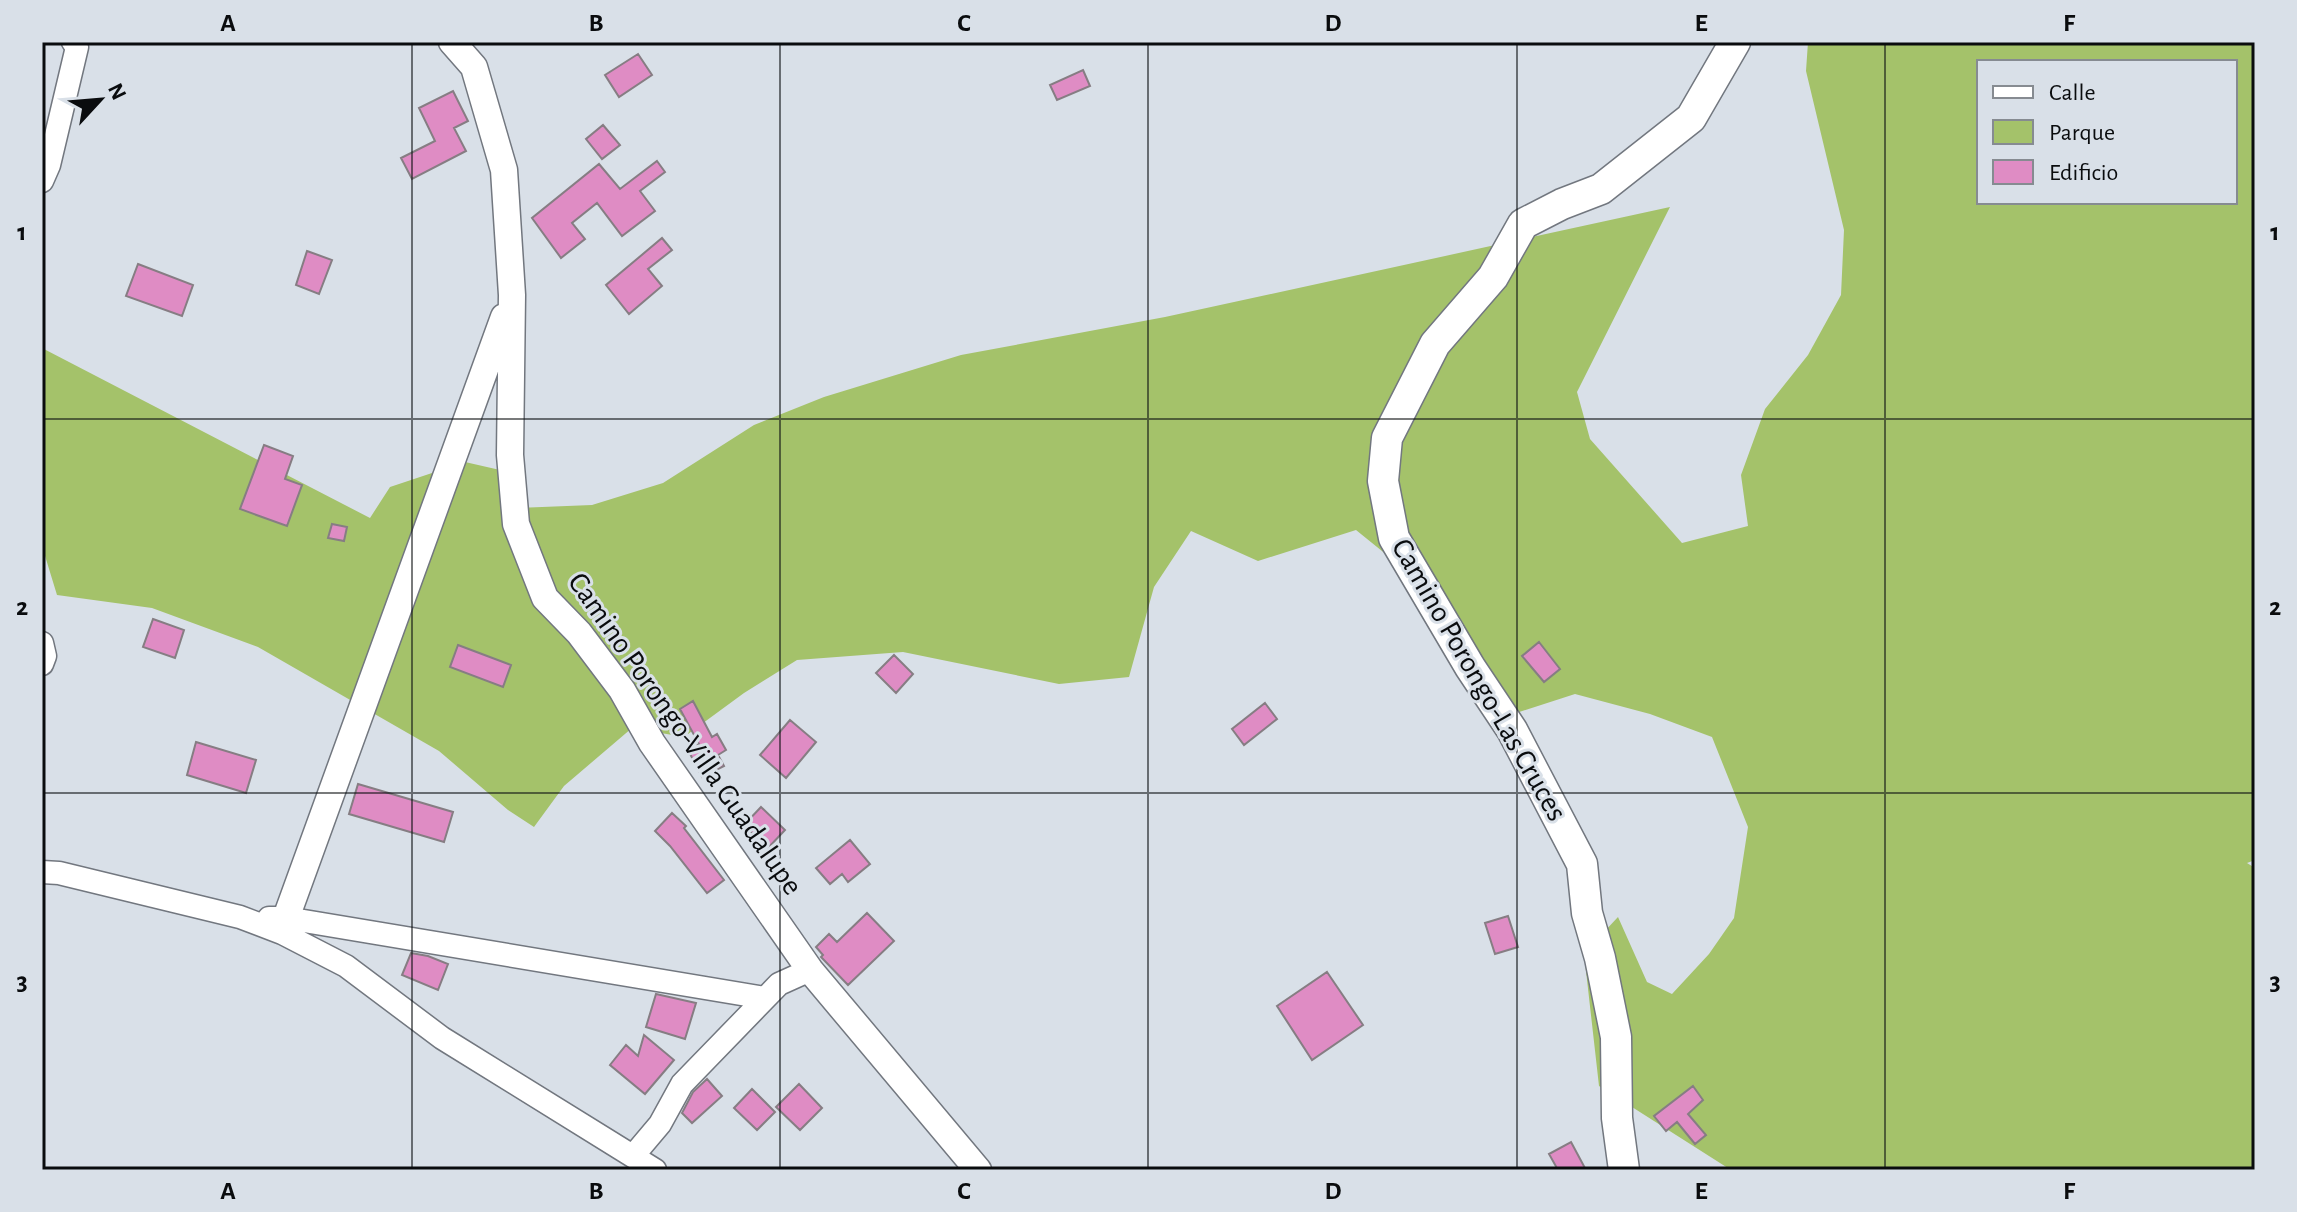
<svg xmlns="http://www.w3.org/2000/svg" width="2297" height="1212" font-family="'Alegreya Sans',sans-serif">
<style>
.green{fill:#a4c26a;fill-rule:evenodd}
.building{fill:#df8cc4;stroke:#867d83;stroke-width:2}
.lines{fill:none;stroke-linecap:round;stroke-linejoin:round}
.minor-casing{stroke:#72777f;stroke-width:25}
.tertiary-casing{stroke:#72777f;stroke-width:29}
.secondary-casing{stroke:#72777f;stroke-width:33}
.minor{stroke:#fff;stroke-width:22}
.tertiary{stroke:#fff;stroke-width:26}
.secondary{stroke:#fff;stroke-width:30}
.grid{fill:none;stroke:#0a0c0e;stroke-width:2;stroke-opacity:0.55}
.labels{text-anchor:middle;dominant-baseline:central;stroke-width:6;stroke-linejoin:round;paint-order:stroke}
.street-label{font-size:30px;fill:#0a0c0e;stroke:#d9e0e8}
.neatline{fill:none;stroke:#0a0c0e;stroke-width:3}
.grid-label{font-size:26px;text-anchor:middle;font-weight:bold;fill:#0a0c0e}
</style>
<rect width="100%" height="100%" fill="#d9e0e8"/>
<!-- green -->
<path class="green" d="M 1808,42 L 2255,42 L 2255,860 L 2247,863 L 2255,868 L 2255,1170 L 1731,1170 L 1599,1086 L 1585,962 L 1603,933 L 1618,917 L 1647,982 L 1672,994 L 1709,954 L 1734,918 L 1748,827 L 1712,737 L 1650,714 L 1575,694 L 1510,715 L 1445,602 L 1356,530 L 1258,561 L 1191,531 L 1154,587 L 1129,677 L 1059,684 L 903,652 L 797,660 L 744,693 L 684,737 L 632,728 L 564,786 L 534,827 L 508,810 L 439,751 L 258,647 L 152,608 L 57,595 L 42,546 L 42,348 L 370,518 L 390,487 L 465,462 L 500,470 L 517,508 L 592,505 L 663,483 L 754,425 L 824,397 L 961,355 L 1165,317 L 1670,207 L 1577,392 L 1590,439 L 1682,543 L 1748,526 L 1741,475 L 1765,409 L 1808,355 L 1841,295 L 1844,230 L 1806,71 ZM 1979,62 L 2235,62 L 2235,202 L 1979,202 Z"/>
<!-- building -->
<path class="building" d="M 638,54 L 652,75 L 619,97 L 605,75 Z
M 1083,70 L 1090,86 L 1057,100 L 1050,85 Z
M 453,91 L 468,121 L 454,128 L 466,151 L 412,179 L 401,158 L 435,141 L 419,108 Z
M 603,125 L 620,145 L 602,159 L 586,139 Z
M 657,161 L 665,172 L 640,191 L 655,211 L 622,236 L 597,203 L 572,223 L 585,239 L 561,258 L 532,218 L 599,164 L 620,189 Z
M 662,238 L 672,250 L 648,269 L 662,286 L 629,314 L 606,285 Z
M 307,251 L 332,260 L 319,294 L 296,285 Z
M 138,264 L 193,285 L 182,316 L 126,296 Z
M 264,445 L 293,456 L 285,479 L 302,485 L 287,526 L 240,509 Z
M 332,524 L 347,527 L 344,541 L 328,538 Z
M 153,619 L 184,630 L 175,658 L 143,647 Z
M 1539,642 L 1560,669 L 1544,682 L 1522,656 Z
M 458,645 L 511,665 L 503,687 L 450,667 Z
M 894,655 L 913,674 L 896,693 L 876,673 Z
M 693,701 L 712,737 L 717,734 L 726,750 L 718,755 L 724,766 L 702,777 L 688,750 L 699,744 L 680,709 Z
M 1265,703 L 1277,719 L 1244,745 L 1232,729 Z
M 790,720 L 816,742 L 786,778 L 760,755 Z
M 196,742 L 256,760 L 246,793 L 187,775 Z
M 358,784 L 453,812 L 444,842 L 349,814 Z
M 761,807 L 785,830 L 768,848 L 744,825 Z
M 672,813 L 686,826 L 684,828 L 724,880 L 707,893 L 670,846 L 655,831 Z
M 850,840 L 870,864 L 848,882 L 842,874 L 830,884 L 816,868 Z
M 867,913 L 894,941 L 848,985 L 821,957 L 823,955 L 816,947 L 829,934 L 837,942 Z
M 1508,916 L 1518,947 L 1495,954 L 1485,923 Z
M 411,953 L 428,956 L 448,964 L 438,990 L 402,975 Z
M 1327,972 L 1363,1025 L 1312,1060 L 1277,1006 Z
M 656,994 L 696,1003 L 685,1039 L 646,1027 Z
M 644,1035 L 674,1060 L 645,1094 L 610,1065 L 626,1045 L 638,1056 Z
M 707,1079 L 722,1096 L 692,1123 L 682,1113 L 693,1092 Z
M 799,1084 L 822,1108 L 800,1130 L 776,1107 Z
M 1693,1086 L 1703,1100 L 1688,1114 L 1706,1135 L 1695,1144 L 1677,1122 L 1666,1131 L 1654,1116 Z
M 752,1089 L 775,1112 L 757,1130 L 734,1108 Z
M 1571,1142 L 1586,1170 L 1558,1170 L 1549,1154 Z"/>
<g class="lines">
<!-- minor casing -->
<g class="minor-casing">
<path id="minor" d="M 42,181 L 49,165 L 77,47 L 73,42
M 42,643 L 45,656 L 42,664
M 42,872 L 59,873 L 240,917 L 282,933 L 346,966 L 442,1038 L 655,1170
M 269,918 L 286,918 L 765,998
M 633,1156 L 660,1124 L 682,1084 L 779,984 L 810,970"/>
</g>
<!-- tertiary casing -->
<g class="tertiary-casing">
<path id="tertiary" d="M 452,42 L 474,67 L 504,170 L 512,295 L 510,455 L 516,524 L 545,598 L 579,633 L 622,690 L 652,743 L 810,970 L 978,1170
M 286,918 L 504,317"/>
</g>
<!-- secondary casing -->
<g class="secondary-casing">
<path id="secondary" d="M 1624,1170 L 1617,1118 L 1616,1037 L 1600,958 L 1587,913 L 1582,864 L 1512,730 L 1470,667 L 1394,538 L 1383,481 L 1387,438 L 1435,344 L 1493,277 L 1523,224 L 1562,204 L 1601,189 L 1691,118 L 1735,42"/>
</g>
<!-- minor -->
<use href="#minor" class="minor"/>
<!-- tertiary -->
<use href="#tertiary" class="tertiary"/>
<!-- secondary -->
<use href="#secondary" class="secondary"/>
</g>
<!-- grid -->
<path class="grid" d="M 412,42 L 412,1170M 780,42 L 780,1170M 1148,42 L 1148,1170M 1517,42 L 1517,1170M 1885,42 L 1885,1170M 42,419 L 2255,419M 42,793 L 2255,793"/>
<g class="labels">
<!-- street labels -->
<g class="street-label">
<text transform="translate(1479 680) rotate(60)">Camino Porongo-Las Cruces</text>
<text transform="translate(685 734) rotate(55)">Camino Porongo-Villa Guadalupe</text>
</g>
</g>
<!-- border -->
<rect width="2297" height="1212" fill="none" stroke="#d9e0e8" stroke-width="88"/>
<!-- legend -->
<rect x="1977" y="60" width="260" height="144" fill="#d9e0e8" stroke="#868b91" stroke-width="2"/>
<rect x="1993" y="86" width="40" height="12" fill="#ffffff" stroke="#868b91" stroke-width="2"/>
<text x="2049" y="100" font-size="24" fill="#0a0c0e">Calle</text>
<rect x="1993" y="120" width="40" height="24" fill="#a4c26a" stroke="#868b91" stroke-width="2"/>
<text x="2049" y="140" font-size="24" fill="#0a0c0e">Parque</text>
<rect x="1993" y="160" width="40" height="24" fill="#df8cc4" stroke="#868b91" stroke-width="2"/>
<text x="2049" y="180" font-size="24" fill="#0a0c0e">Edificio</text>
<!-- north arrow -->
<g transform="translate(100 100) rotate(64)" stroke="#d9e0e8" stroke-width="6" paint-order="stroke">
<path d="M0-6L14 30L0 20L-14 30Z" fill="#0a0c0e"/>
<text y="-12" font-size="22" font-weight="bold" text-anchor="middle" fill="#0a0c0e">N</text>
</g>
<rect x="44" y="44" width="2209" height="1124" class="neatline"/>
<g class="grid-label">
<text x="228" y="31">A</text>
<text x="596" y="31">B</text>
<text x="964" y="31">C</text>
<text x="1333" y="31">D</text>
<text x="1701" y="31">E</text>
<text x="2069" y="31">F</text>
<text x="22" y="240">1</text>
<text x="2275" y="240">1</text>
<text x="22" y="615">2</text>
<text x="2275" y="615">2</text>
<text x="22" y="990">3</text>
<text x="2275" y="990">3</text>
<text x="228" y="1199">A</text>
<text x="596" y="1199">B</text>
<text x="964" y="1199">C</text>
<text x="1333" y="1199">D</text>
<text x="1701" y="1199">E</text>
<text x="2069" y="1199">F</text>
</g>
</svg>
